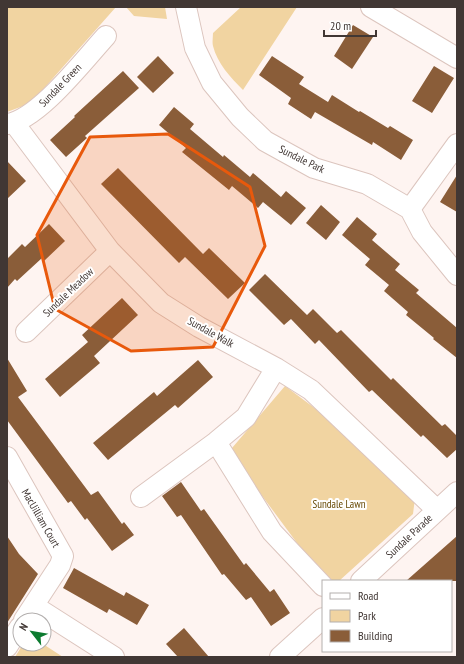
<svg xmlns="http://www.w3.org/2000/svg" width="464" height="664" font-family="'PT Sans Narrow',sans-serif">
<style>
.green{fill:#f1d4a1}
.building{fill:#8a5d39}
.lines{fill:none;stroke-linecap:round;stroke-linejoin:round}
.minor-casing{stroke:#dcc5be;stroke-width:22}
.minor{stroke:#fff;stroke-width:20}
.marked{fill:#e8590c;fill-opacity:0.2;stroke:#e8590c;stroke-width:3;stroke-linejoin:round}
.labels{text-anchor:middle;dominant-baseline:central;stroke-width:4;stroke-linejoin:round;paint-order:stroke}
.street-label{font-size:11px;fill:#413734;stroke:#fff}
.park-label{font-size:11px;fill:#674904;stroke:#fff}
</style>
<rect width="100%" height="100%" fill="#fef4f1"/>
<!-- green -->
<path class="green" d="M 7,7 L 116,7 L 31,103 L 7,112 Z
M 126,7 L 165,7 L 167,19 L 134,16 Z
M 241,7 L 297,7 L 243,90 C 231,78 217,63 213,46 C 212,42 213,37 213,33 Z
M 285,386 L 336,424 L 415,498 L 413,514 L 339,581 L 333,581 L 300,547 L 234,458 L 232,448 Z
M 23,644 L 43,644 L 63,657 L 15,657 Z"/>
<!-- building -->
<path class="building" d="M 353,25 L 373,37 L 352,69 L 334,56 Z
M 158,56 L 174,73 L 153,93 L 137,77 Z
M 272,56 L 304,77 L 299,84 L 328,102 L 332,95 L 359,112 L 360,111 L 388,128 L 390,126 L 413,140 L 401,160 L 373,142 L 372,145 L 315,112 L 311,119 L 288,104 L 291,98 L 259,75 Z
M 434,66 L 454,78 L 432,113 L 412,101 Z
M 123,71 L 139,88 L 85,136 L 87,138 L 66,157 L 50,140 L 75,117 L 74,116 Z
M 174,107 L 194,124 L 190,129 L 223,157 L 224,155 L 250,177 L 253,173 L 281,197 L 286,191 L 306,208 L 291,225 L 263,202 L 258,208 L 232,186 L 229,190 L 182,152 L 186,148 L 159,125 Z
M 7,161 L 26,181 L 7,199 Z
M 118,168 L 203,254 L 209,248 L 245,283 L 228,299 L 185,257 L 179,263 L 101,184 Z
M 457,175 L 457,212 L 440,202 Z
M 321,205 L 340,222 L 326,240 L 306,223 Z
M 357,217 L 377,234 L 372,240 L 400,264 L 395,270 L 419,290 L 416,293 L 457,328 L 457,358 L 433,339 L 434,338 L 406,315 L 408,312 L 384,291 L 389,285 L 365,265 L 370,259 L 342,235 Z
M 49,224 L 65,241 L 44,261 L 42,258 L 17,281 L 15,279 L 7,288 L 7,259 L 22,244 L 25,247 Z
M 265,274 L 307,315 L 313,309 L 337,333 L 341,330 L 391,380 L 393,378 L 442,426 L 445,424 L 457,436 L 457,449 L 447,458 L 423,435 L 421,437 L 372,390 L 369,392 L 319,340 L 315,344 L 291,319 L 284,325 L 249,290 Z
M 122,298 L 138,315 L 94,356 L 100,363 L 60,397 L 45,379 L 88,342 L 82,335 Z
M 7,358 L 27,391 L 18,397 L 91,495 L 98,491 L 122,524 L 124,522 L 134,535 L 112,551 L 87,518 L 85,520 L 71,501 L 68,503 L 7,420 Z
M 198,360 L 213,377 L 178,408 L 175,405 L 108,460 L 93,443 L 154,392 L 157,396 Z
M 181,482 L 201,511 L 204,509 L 244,565 L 246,563 L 270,592 L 274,589 L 290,613 L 271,626 L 251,597 L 246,600 L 224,574 L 222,575 L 181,515 L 177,517 L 162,496 Z
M 7,536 L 19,554 L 38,574 L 7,623 Z
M 457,536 L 457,581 L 406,581 Z
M 74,568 L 124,596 L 126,592 L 149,605 L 137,625 L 109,609 L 107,613 L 63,588 Z
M 184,628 L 209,657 L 178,657 L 166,644 Z"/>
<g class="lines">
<!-- minor casing -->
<g class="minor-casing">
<path id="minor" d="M 186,7 L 195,48 L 212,83 L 240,117 L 265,141 L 314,168 L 367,184 L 410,209 L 422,232 L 457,275
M 371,7 L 457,58
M 14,123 L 110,251 L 161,303 L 199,327 L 276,368 L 311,390 L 437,510
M 7,124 C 38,120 84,60 106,36
M 410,209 L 457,144
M 26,332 L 110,251
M 216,442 L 272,532 L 323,586
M 7,457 L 63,556 L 60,565 L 24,620
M 141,497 L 216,442 L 246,417 L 276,368
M 361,581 L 457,492
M 34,606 L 114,657
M 7,647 L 20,627
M 280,657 L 323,618"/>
</g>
<!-- minor -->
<use href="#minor" class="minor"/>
</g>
<!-- marked area -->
<path class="marked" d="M 168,134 L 250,187 L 265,246 L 213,347 L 131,351 L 55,309 L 37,235 L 90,137 Z"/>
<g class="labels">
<!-- street labels -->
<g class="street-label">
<text transform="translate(60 85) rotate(-46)">Sundale Green</text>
<text transform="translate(302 159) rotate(26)">Sundale Park</text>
<text transform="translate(68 292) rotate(-44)">Sundale Meadow</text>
<text transform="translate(211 332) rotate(29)">Sundale Walk</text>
<text transform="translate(41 518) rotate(60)">MacUilliam Court</text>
<text transform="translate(409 536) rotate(-43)">Sundale Parade</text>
</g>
<!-- park labels -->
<g class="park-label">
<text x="339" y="504">Sundale Lawn</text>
</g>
</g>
<!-- border -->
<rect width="464" height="664" fill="none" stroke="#413734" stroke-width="16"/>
<!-- legend -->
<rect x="322" y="580" width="130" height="72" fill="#ffffff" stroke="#b3afae"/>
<rect x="330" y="593" width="20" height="6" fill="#ffffff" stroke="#b3afae"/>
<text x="358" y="600" font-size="12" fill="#413734">Road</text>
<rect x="330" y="610" width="20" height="12" fill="#f1d4a1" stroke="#b3afae"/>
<text x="358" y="620" font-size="12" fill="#413734">Park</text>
<rect x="330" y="630" width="20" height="12" fill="#8a5d39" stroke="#b3afae"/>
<text x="358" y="640" font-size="12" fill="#413734">Building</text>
<!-- north arrow -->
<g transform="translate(32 632) rotate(301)"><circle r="19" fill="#ffffff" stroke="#b3afae"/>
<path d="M0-3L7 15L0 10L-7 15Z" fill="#0d7b30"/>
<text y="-6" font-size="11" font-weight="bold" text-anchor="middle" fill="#413734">N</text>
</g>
<!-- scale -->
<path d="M324 30v6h52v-6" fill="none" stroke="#413734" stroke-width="2"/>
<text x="330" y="30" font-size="12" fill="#413734" stroke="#ffffff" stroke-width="3" paint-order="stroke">20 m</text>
</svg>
